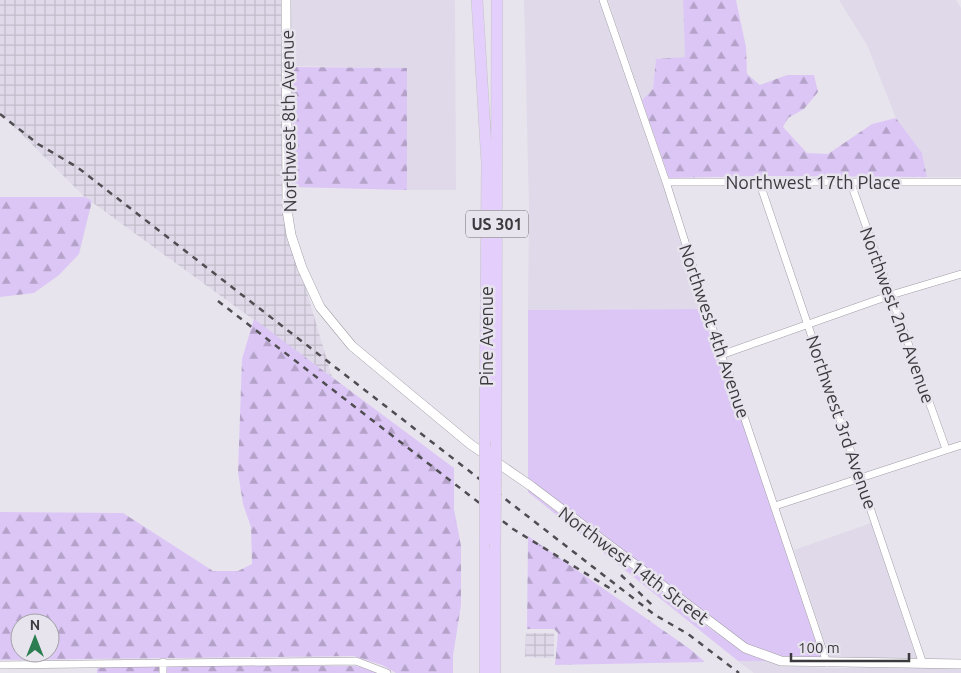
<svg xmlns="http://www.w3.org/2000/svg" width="961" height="673" font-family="Ubuntu,sans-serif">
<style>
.built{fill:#e0d9e9}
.industrial{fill:url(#industrial-grid)}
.grass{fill:#dcc6f6}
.forest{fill:url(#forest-firs);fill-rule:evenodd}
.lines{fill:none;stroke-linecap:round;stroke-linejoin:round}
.minor-casing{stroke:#a09ca5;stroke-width:8}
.tertiary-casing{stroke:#a09ca5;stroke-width:10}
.trunk-casing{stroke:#c4c4c5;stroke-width:12}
.minor{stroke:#fff;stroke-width:7}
.tertiary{stroke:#fff;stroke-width:9}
.trunk{stroke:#e4cffc;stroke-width:11}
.rail{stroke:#504d52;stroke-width:2.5;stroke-dasharray:6 6;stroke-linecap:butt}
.trunk-bridge-casing{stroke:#c4c4c5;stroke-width:12;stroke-linecap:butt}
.trunk-bridge{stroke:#e4cffc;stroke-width:11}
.labels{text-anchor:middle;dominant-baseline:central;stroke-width:5;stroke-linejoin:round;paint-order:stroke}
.shield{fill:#e8e4ed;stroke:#706d72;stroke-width:1}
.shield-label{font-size:16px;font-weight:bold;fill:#3c3a3e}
.street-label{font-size:18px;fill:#3c3a3e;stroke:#e8e4ed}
</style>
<defs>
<pattern id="industrial-grid" width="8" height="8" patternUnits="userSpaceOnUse" patternTransform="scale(1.25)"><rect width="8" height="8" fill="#e0d9e9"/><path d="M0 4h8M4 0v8" fill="none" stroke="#c1bbc9"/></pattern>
<pattern id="forest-firs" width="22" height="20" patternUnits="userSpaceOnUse" patternTransform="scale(1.25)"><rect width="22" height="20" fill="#dcc6f6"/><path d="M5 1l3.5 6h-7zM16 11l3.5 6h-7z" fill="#b4a2c9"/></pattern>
</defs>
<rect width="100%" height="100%" fill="#e8e4ed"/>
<!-- built -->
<path class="built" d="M 290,0 L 455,0 L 456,190 L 407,190 L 407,68 L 290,66 Z
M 524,0 L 599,0 L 662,183 L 702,309 L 528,310 L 529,208 Z
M 608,0 L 683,0 L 685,57 L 656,60 L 653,89 L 642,100 Z
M 839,0 L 956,0 L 961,8 L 961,177 L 927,177 L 922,153 L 896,118 L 867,45 Z
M 871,523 L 917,659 L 830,658 L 794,550 Z
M 738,661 L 769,661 L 781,666 L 825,668 L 961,668 L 961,673 L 754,673 Z"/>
<!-- industrial -->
<path class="industrial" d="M 0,0 L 282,0 L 283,211 L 332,377 L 85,197 L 0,113 Z
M 526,633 L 554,633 L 554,658 L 525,657 Z"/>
<!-- grass -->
<path class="grass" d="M 702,309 L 718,361 L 729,383 L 821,658 L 782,657 L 746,644 L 528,479 L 528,310 Z
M 528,490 L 701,622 L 743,652 L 769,661 L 738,661 L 528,492 Z"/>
<!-- forest -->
<path class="forest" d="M 683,0 L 736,0 L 746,47 L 747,74 L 760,85 L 787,75 L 814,75 L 818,92 L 804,109 L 788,118 L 783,127 L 807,153 L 828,154 L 872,124 L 896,118 L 922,153 L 927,177 L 761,176 L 669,178 L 642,100 L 653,89 L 656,59 L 685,57 Z
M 290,67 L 407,68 L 407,190 L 290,187 Z
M 0,197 L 85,197 L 92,201 L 79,254 L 59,275 L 34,293 L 0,297 Z
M 254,319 L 454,468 L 454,509 L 461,546 L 461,605 L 453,656 L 453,673 L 396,673 L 382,665 L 354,656 L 0,660 L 0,512 L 123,513 L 213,571 L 238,571 L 252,564 L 251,527 L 243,504 L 238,472 L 242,359 ZM 20,623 L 50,623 L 50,653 L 20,653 Z
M 528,536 L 690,649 L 705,662 L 555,665 L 558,633 L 554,629 L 527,629 Z
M 159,666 L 159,673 L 97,673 L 97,668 Z
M 167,666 L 356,666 L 379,673 L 167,673 Z"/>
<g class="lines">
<!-- minor casing -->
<g class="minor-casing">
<path id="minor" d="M 603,0 L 666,182 L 721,355 L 732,381 L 827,663
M 759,181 L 923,664
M 850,181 L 946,449
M 666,182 L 961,182
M 721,355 L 891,295 L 961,274
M 775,506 L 961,445
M 0,665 L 356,661 L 387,673
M 163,673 L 163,662"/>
</g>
<!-- tertiary casing -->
<g class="tertiary-casing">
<path id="tertiary" d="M 286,0 L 287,210 L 291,235 L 302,268 L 320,307 L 352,346 L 470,444 L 531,486 L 745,648 L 781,661 L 961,664"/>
</g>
<!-- trunk casing -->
<g class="trunk-casing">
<path id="trunk" d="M 477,0 L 487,164 L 485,441
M 496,448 L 497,0
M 485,540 L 485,673
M 495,548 L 495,673"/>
</g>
<!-- minor -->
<use href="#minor" class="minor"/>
<!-- tertiary -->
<use href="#tertiary" class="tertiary"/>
<!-- trunk -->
<use href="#trunk" class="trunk"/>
<!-- rail -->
<path class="rail" d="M 0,114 L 38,144 L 77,167 L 655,615 L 688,634 L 739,673
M 218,301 L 513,529 L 616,592
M 621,575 L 652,605"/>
<!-- trunk-bridge casing -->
<g class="trunk-bridge-casing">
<path id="trunk-bridge" d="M 485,540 L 485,441
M 495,548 L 496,448"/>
</g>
<!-- trunk-bridge -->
<use href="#trunk-bridge" class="trunk-bridge"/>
</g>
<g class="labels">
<!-- shield labels -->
<rect class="shield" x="466" y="210.5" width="62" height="27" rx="4"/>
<g class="shield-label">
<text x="497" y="224">US 301</text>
</g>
<!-- street labels -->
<g class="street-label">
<text transform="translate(288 121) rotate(-91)">Northwest 8th Avenue</text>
<text x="813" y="182">Northwest 17th Place</text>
<text transform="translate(898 315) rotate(70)">Northwest 2nd Avenue</text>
<text transform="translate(715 331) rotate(71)">Northwest 4th Avenue</text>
<text transform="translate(486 336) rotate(-90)">Pine Avenue</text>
<text transform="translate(842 422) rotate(71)">Northwest 3rd Avenue</text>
<text transform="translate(634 565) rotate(37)">Northwest 14th Street</text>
</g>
</g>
<!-- north arrow -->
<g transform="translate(35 638)"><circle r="24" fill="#e8e4ed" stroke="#a3a0a7"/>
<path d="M0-4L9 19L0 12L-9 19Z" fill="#2c7e50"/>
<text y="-8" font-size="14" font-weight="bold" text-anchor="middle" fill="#3c3a3e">N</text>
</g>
<!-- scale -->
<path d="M791 653v8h118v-8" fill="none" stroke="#3c3a3e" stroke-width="2.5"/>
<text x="798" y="653" font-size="15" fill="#3c3a3e" stroke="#e8e4ed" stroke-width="4" paint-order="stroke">100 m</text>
</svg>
